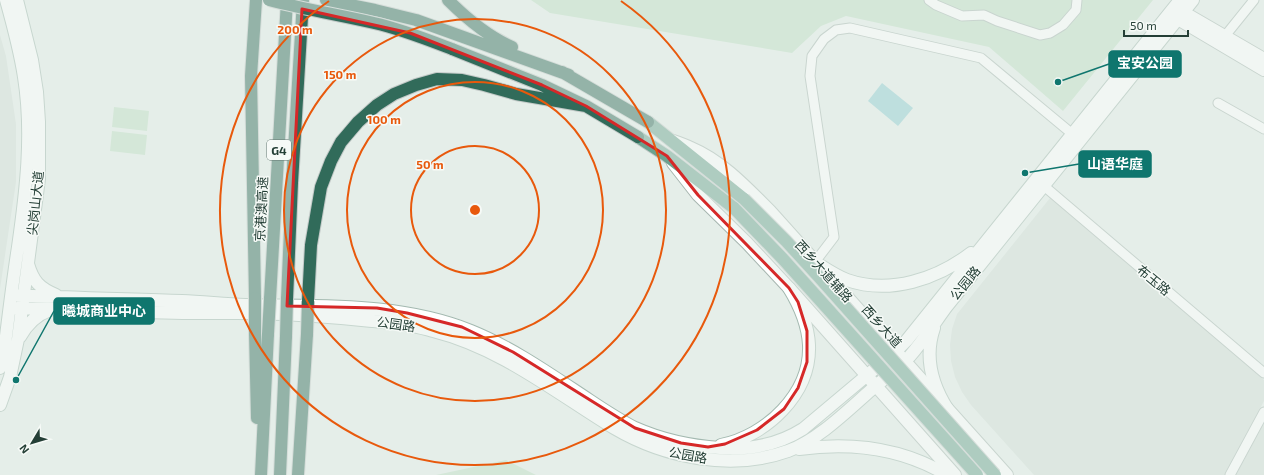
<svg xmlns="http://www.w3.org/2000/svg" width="1264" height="475" font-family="'Exo 2','Noto Sans SC',sans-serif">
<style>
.built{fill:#d3ded8}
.green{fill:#bfdec4}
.water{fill:#8fccd1}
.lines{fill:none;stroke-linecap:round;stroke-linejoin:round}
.minor-casing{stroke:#a7b6b0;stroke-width:11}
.tertiary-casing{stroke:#a7b6b0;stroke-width:14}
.secondary-casing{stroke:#a3b9b0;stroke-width:14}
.primary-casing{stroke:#c2c9c7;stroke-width:14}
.motorway-casing{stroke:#c2c9c7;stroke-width:14}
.minor{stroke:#fff;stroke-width:9}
.tertiary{stroke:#fff;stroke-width:12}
.secondary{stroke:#fff;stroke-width:12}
.primary{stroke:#6ba28f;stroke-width:12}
.motorway{stroke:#316b5a;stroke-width:12}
.primary-bridge-casing{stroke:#c2c9c7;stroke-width:14;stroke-linecap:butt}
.motorway-bridge-casing{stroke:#c2c9c7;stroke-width:14;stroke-linecap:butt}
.primary-bridge{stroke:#6ba28f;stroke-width:12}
.motorway-bridge{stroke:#316b5a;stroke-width:12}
.marked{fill:none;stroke:#d62828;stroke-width:3;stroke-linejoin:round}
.ring{fill:none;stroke:#e8590c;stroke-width:2}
.labels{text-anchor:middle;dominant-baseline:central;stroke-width:3;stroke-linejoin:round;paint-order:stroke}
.shield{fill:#f6faf7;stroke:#637770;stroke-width:1}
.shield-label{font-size:12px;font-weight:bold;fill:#243f36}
.street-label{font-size:13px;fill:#243f36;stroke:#f6faf7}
.centre{fill:#e8590c;stroke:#f6faf7;stroke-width:2}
.ring-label{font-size:12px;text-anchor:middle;font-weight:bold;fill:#e8590c;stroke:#f6faf7;stroke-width:3;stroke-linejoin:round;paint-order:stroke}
.leader{fill:none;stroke:#0f766e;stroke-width:1.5}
.callout-dot{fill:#0f766e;stroke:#f6faf7;stroke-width:1.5}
.callout{fill:#0f766e;stroke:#0f766e;stroke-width:1.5}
.callout-label{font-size:14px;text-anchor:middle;font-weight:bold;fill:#fff}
</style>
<rect width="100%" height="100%" fill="#e5eee9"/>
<!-- built -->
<path class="built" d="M 0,35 L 6,56 L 16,124 L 16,182 L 0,289 Z
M 1050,198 L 1264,380 L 1264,401 L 1225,475 L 1034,475 L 971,405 L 962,392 L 955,377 L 951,361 L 950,345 L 952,329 L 957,314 Z
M 1264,423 L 1264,475 L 1236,475 Z"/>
<!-- green -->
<path class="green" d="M 531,0 L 1153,0 L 1063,111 L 989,47 L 846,16 L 821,26 L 792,53 L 550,13 Z
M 114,107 L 149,111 L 147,131 L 112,127 Z
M 112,131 L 147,135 L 145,155 L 110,151 Z
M 506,460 L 536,475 L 436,475 Z"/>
<!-- water -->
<path class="water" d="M 882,83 L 913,108 L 898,126 L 868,101 Z"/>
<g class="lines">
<!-- minor casing -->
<g class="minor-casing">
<path id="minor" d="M 929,0 L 936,5 L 962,16 L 984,15 L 997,21 L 1040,35 L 1050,33 L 1063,25 L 1076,10 L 1077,0
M 1225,36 L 1254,0
M 1218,103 L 1264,129
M 1044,186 L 1264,373
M 815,262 L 834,237 L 810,76 L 812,56 L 824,39 L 836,30 L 850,28 L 981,58 L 1076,137
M 1230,475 L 1264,412"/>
</g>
<!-- tertiary casing -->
<g class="tertiary-casing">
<path id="tertiary" d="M 1174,10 L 1183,12 L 1264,59
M 1173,11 L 1178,19 L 1264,70
M 673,141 C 679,143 685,145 691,148 C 722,161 747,188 770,211 L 1007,475
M 673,163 L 698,195 L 747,243 L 789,288 L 955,475"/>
</g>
<!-- secondary casing -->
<g class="secondary-casing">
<path id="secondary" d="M 815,262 C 826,269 836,276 847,280 C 890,295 937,279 971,253
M 28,264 C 33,281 39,288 56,295
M 12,295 C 68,298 125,299 182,301 C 203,302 224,304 245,305 C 321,307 398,302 471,331 C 513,348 551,375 589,400 C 604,410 619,420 635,428 C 662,440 690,446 720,448 C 750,450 778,445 803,429 L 896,351 L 907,340 L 1180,0
M 10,308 C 70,309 130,312 191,313 C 206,313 222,313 237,313 C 282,313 327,316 372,321 C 392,323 413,325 433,331 C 501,348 555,392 614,428 C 665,458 732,471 788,451 C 818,440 847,411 871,390 C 884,379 898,368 910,356 C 924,340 935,322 947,306 L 1193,0
M 934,328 C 924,357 932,385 948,410
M 20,337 C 27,324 36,315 50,310
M 0,368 L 5,344 C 9,312 13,279 18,247 C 26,191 33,134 24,77 C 20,51 13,25 6,0
M 0,405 L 10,377 L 18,339 L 39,179 L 39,122 L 37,92 L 32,60 L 17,0
M 721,445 C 766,436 811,394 809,345 C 808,324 800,306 789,288
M 799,449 C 850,442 902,448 947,475"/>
</g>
<!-- primary casing -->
<g class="primary-casing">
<path id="primary" d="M 648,122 L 744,199
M 638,137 L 667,156 L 734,208"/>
</g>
<!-- motorway casing -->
<g class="motorway-casing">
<path id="motorway" d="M 326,0 L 375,10 L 416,20 L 569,75
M 448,0 C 467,19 487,36 512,47
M 452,49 L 542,85 L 586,106 L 638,137
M 562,72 L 648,122
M 255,298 L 251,76 L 256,0
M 270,299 L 287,0
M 287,299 L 292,183 L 303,0
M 308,301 L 311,245 L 321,187 L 331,161 L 341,142 L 358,122 L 377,105 L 394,94 L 416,85 L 437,79 L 462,80 L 484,85 L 516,94 L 586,106
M 255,333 L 257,418
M 261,475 L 268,334
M 280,475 L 286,336
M 298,475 L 307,334"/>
</g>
<!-- minor -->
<use href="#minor" class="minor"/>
<!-- tertiary -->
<use href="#tertiary" class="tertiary"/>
<!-- secondary -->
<use href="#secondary" class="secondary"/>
<!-- primary -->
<use href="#primary" class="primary"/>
<!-- motorway -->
<use href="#motorway" class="motorway"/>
<!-- primary-bridge casing -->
<g class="primary-bridge-casing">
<path id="primary-bridge" d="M 744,199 L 786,241 L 818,276 L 995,475
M 734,208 L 783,259 L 977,475"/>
</g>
<!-- motorway-bridge casing -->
<g class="motorway-bridge-casing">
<path id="motorway-bridge" d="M 269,0 C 303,9 339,15 374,23 C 401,29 426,39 452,49
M 255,298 L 255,333
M 268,334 L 270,299
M 307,334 L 308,301
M 286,336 L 287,299"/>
</g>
<!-- primary-bridge -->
<use href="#primary-bridge" class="primary-bridge"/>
<!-- motorway-bridge -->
<use href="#motorway-bridge" class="motorway-bridge"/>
</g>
<!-- marked area -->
<path d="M0 0H1264V475H0ZM 302,9 L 410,33 L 542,85 L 586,106 L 667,156 L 698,195 L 789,288 L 798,302 L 807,331 L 807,362 L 798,388 L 784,409 L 757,430 L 725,444 L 708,447 L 681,443 L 635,428 L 513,352 L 462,327 L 407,313 L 377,308 L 287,306 Z" fill="#e5eee9" fill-opacity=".55" fill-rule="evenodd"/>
<path class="marked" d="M 302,9 L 410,33 L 542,85 L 586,106 L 667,156 L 698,195 L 789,288 L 798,302 L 807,331 L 807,362 L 798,388 L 784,409 L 757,430 L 725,444 L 708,447 L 681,443 L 635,428 L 513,352 L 462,327 L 407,313 L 377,308 L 287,306 Z"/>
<!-- distance rings -->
<g class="ring">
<circle cx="475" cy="210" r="64"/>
<circle cx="475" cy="210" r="128"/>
<circle cx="475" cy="210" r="191"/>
<path d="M621 1A255 255 0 1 1 329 1"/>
</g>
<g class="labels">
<!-- shield labels -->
<rect class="shield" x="267" y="140" width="24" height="20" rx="3"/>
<g class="shield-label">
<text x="279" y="150">G4</text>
</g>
<!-- street labels -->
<g class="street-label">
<text transform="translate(35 203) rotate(-84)">尖岗山大道</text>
<text transform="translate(261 209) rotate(-87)">京港澳高速</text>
<text transform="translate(824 271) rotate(48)">西乡大道辅路</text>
<text transform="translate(1154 280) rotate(40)">布玉路</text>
<text transform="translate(965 283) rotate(-51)">公园路</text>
<text transform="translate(396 324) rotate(8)">公园路</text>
<text transform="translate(882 326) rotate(48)">西乡大道</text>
<text transform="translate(688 455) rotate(10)">公园路</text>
</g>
</g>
<circle cx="475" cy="210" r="6" class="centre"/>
<g class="ring-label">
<text x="295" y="34">200 m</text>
<text x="340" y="79">150 m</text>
<text x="384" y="124">100 m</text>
<text x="430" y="169">50 m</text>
</g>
<!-- callouts -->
<path class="leader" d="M1058 82L1109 64M1025 173L1079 164M16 380L54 311"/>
<g class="callout-dot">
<circle cx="1058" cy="82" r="4"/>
<circle cx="1025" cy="173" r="4"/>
<circle cx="16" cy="380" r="4"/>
</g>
<g class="callout">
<rect x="1109" y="51" width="72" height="26" rx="4"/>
<rect x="1079" y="151" width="72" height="26" rx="4"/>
<rect x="54" y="298" width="100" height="26" rx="4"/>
</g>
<g class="callout-label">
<text x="1145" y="68">宝安公园</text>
<text x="1115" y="169">山语华庭</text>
<text x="104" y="316">曦城商业中心</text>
</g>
<!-- north arrow -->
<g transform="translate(32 443) rotate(232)" stroke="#f6faf7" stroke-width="3" paint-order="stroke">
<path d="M0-3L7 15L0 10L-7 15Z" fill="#243f36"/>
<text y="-6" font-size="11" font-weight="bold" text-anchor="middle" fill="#243f36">N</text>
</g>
<!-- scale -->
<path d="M1124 30v6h64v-6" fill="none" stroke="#243f36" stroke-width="2"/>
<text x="1130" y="30" font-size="12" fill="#243f36" stroke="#f6faf7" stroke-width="3" paint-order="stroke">50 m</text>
</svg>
